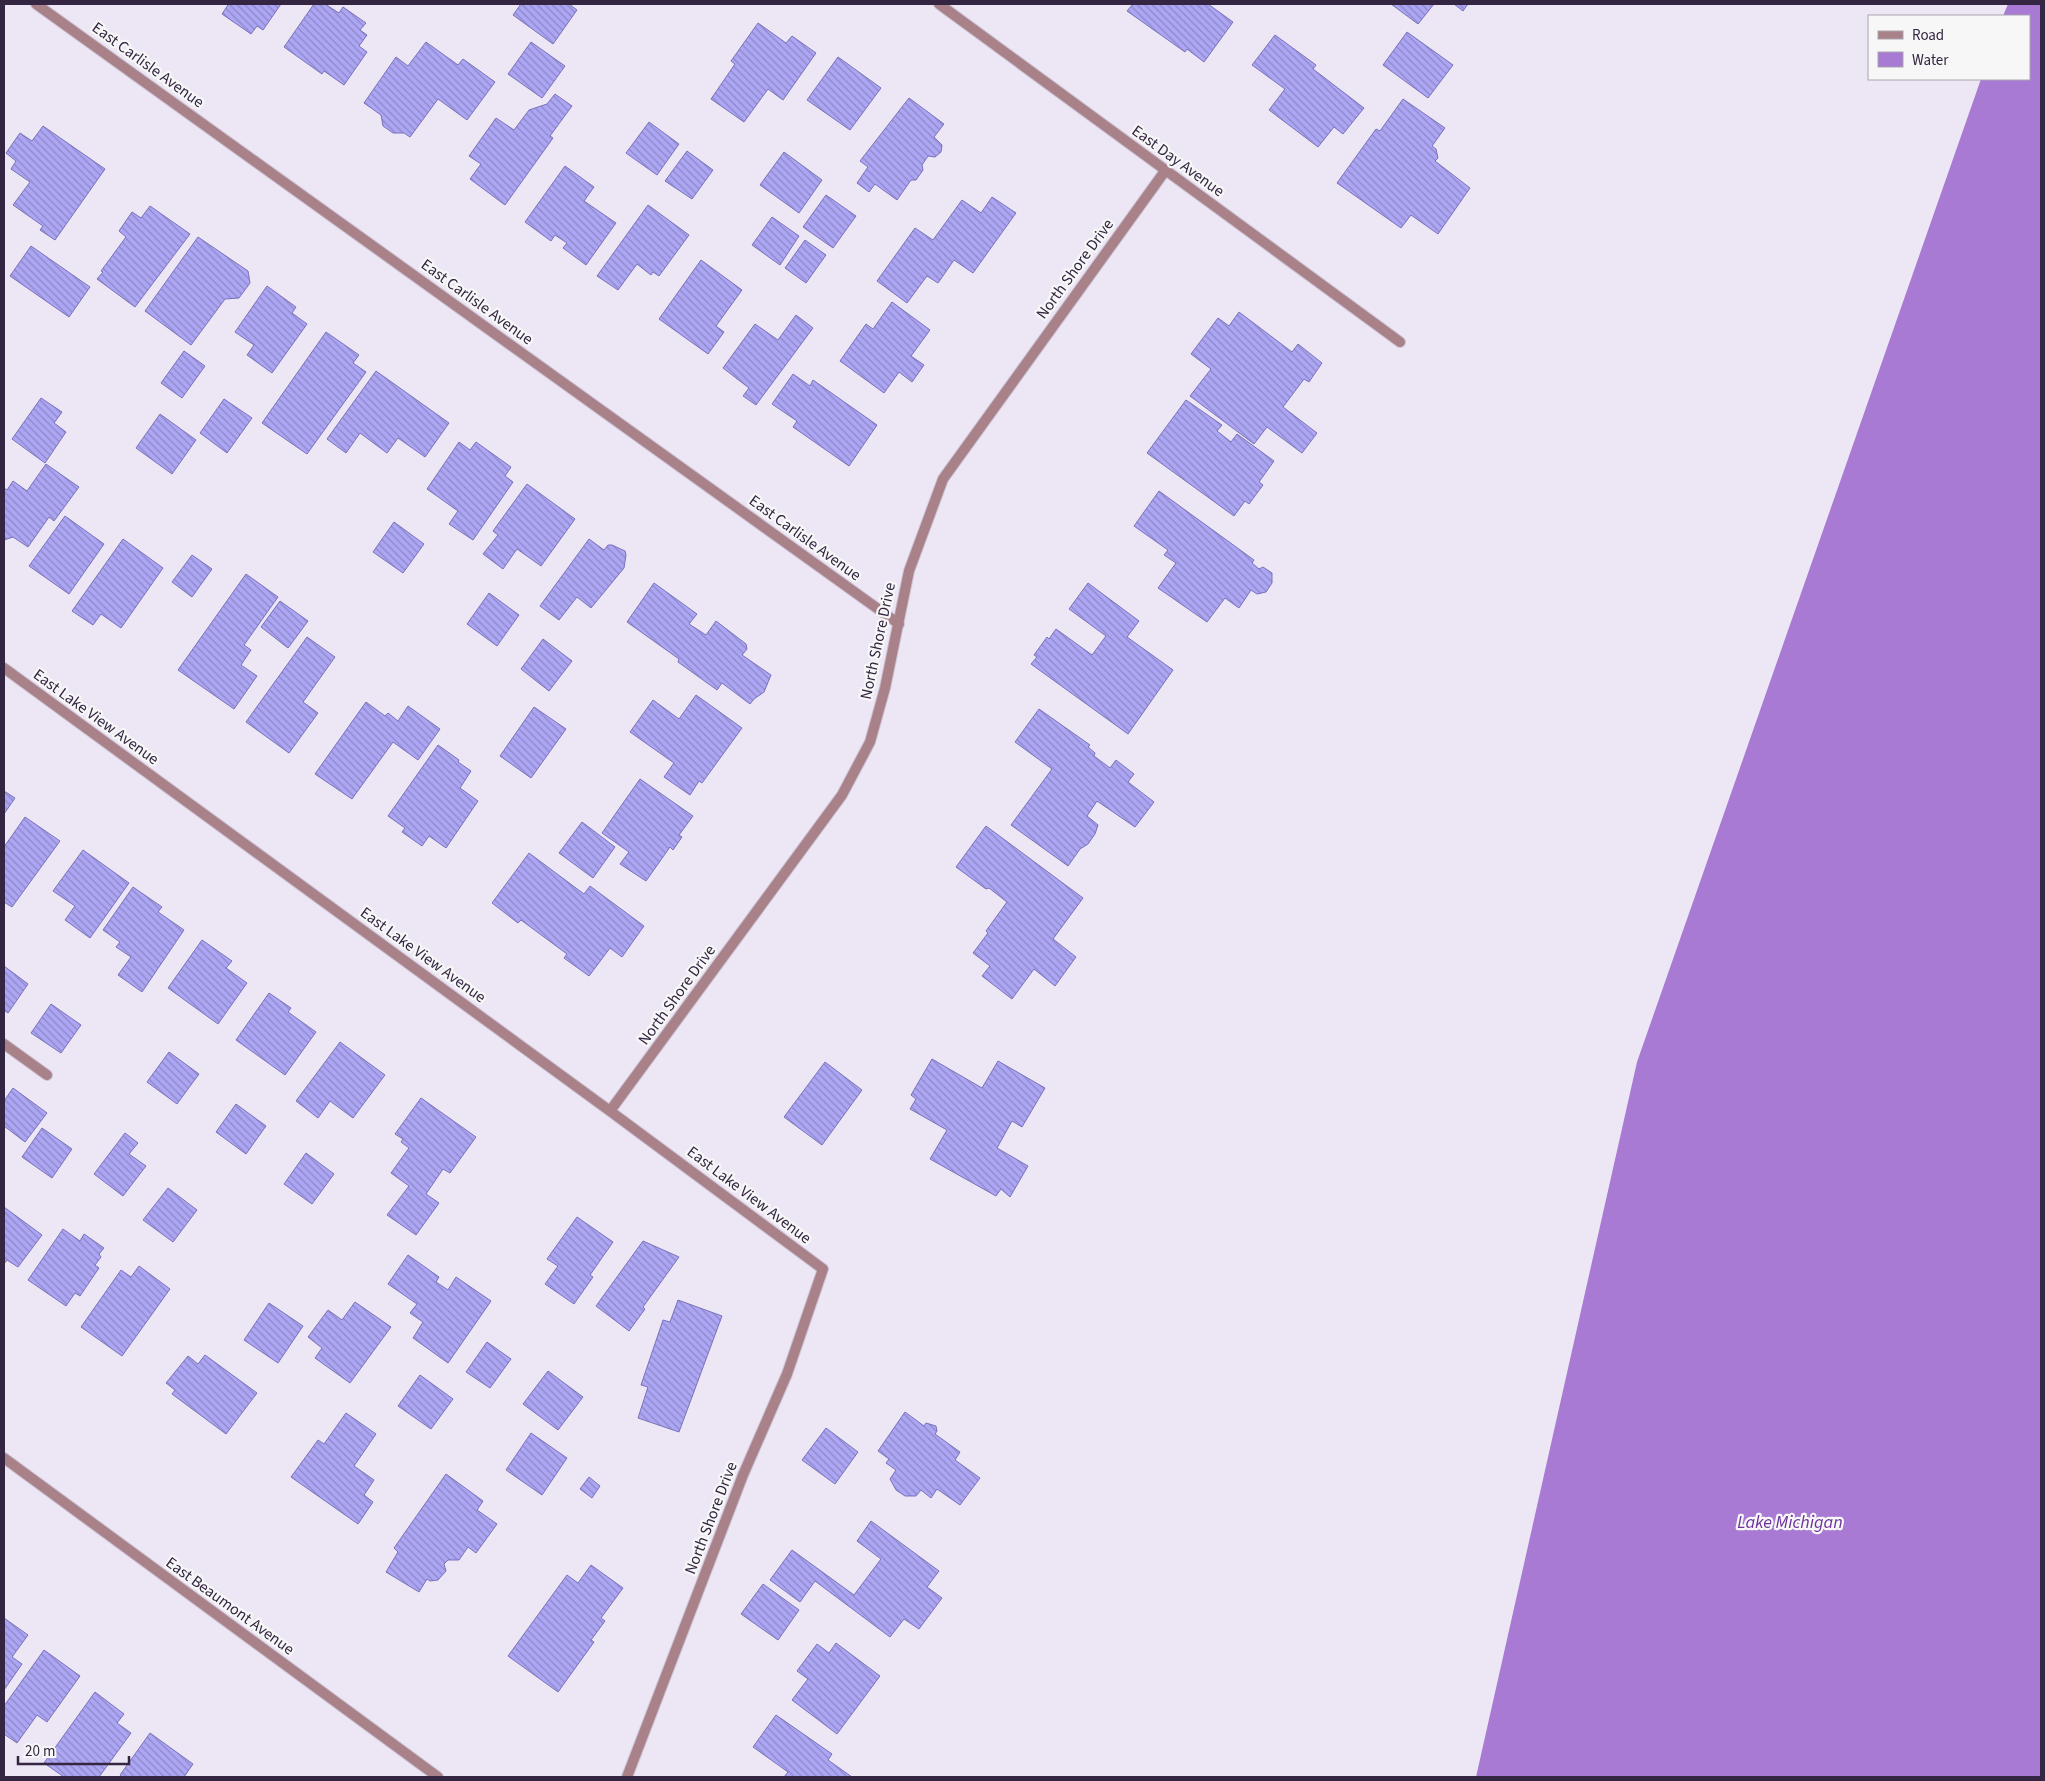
<svg xmlns="http://www.w3.org/2000/svg" width="2045" height="1781" font-family="'Source Sans 3',sans-serif">
<style>
.water{fill:#a87ad4}
.building{fill:url(#building-back-hatch);stroke:#7972ba}
.lines{fill:none;stroke-linecap:round;stroke-linejoin:round}
.service-casing{stroke:#ccc3d5;stroke-width:12}
.minor-casing{stroke:#ccc3d5;stroke-width:12}
.service{stroke:#a98289;stroke-width:10}
.minor{stroke:#a98289;stroke-width:10}
.labels{text-anchor:middle;dominant-baseline:central;stroke-width:4.5;stroke-linejoin:round;paint-order:stroke}
.street-label{font-size:16px;fill:#342542;stroke:#f7f7f7}
.water-label{font-size:18px;font-style:italic;fill:#6d319b;stroke:#f7f7f7}
</style>
<defs>
<pattern id="building-back-hatch" width="6" height="6" patternUnits="userSpaceOnUse" patternTransform="scale(1.25)"><rect width="6" height="6" fill="#aca6f4"/><path d="M-1 5l2 2M0 0l6 6M5-1l2 2" fill="none" stroke="#8d87c7"/></pattern>
</defs>
<rect width="100%" height="100%" fill="#ede6f5"/>
<!-- water -->
<path class="water" d="M 2008,4 L 2041,4 L 2041,1777 L 1476,1777 L 1637,1062 L 1981,79 L 2029,79 L 2029,16 L 2003,16 Z"/>
<!-- building -->
<path class="building" d="M 225,4 L 281,4 L 263,30 L 257,26 L 251,34 L 222,14 L 228,5 Z
M 314,4 L 325,4 L 339,13 L 343,7 L 366,23 L 360,30 L 367,35 L 359,46 L 367,52 L 344,85 L 324,71 L 322,74 L 284,47 Z
M 521,4 L 569,4 L 577,10 L 553,44 L 513,15 Z
M 1133,4 L 1208,4 L 1233,22 L 1204,62 L 1187,49 L 1185,52 L 1127,11 Z
M 1391,4 L 1434,4 L 1418,24 Z
M 1454,4 L 1468,4 L 1463,11 Z
M 758,23 L 786,43 L 792,36 L 816,53 L 783,100 L 768,89 L 744,122 L 711,99 L 735,64 L 731,61 Z
M 1407,32 L 1453,65 L 1428,98 L 1383,65 Z
M 1275,35 L 1316,65 L 1313,69 L 1364,108 L 1343,134 L 1334,127 L 1318,147 L 1269,110 L 1285,89 L 1252,65 Z
M 426,42 L 458,65 L 463,59 L 495,82 L 467,120 L 438,99 L 410,137 L 404,133 L 393,133 L 383,126 L 381,115 L 364,103 L 396,57 L 408,66 Z
M 531,42 L 565,66 L 542,98 L 508,74 Z
M 838,57 L 881,88 L 850,130 L 807,100 Z
M 555,94 L 572,106 L 550,136 L 553,138 L 505,205 L 470,179 L 481,164 L 469,156 L 496,118 L 514,130 L 529,110 L 547,104 Z
M 909,98 L 944,124 L 934,137 L 942,145 L 941,152 L 935,157 L 928,156 L 922,165 L 923,170 L 916,180 L 911,180 L 897,200 L 875,184 L 869,192 L 857,183 L 868,167 L 860,161 Z
M 1403,99 L 1445,128 L 1432,146 L 1436,149 L 1438,158 L 1435,161 L 1470,188 L 1438,234 L 1411,215 L 1401,228 L 1337,183 L 1376,129 L 1380,131 Z
M 649,122 L 679,144 L 657,175 L 626,153 Z
M 43,126 L 105,169 L 55,240 L 40,230 L 43,226 L 13,205 L 30,182 L 11,169 L 16,161 L 6,153 L 20,133 L 32,141 Z
M 687,151 L 713,170 L 692,199 L 665,181 Z
M 784,152 L 822,180 L 799,213 L 760,185 Z
M 565,166 L 594,187 L 584,201 L 616,223 L 586,265 L 563,248 L 567,243 L 555,235 L 551,241 L 525,222 Z
M 826,195 L 856,216 L 833,248 L 803,227 Z
M 992,197 L 1016,213 L 973,273 L 954,260 L 938,283 L 927,276 L 907,303 L 877,281 L 915,228 L 933,240 L 962,200 L 981,213 Z
M 648,205 L 689,235 L 659,276 L 653,272 L 651,275 L 637,264 L 618,290 L 597,276 Z
M 150,206 L 190,234 L 135,307 L 97,279 L 103,272 L 101,271 L 126,237 L 119,231 L 132,212 L 141,218 Z
M 772,217 L 799,236 L 780,265 L 752,245 Z
M 198,237 L 248,271 L 250,283 L 239,298 L 225,299 L 191,345 L 145,311 Z
M 805,240 L 826,255 L 806,283 L 785,268 Z
M 31,246 L 90,287 L 69,317 L 10,276 Z
M 701,260 L 742,290 L 716,326 L 724,332 L 708,354 L 659,319 Z
M 267,286 L 296,307 L 292,313 L 307,324 L 272,373 L 247,355 L 254,345 L 235,332 Z
M 892,302 L 930,330 L 911,356 L 924,365 L 912,382 L 899,372 L 884,393 L 840,361 L 866,324 L 873,329 Z
M 1239,312 L 1292,352 L 1298,344 L 1322,363 L 1309,382 L 1304,379 L 1283,407 L 1317,433 L 1302,453 L 1267,427 L 1254,444 L 1190,396 L 1211,369 L 1191,354 L 1218,318 L 1229,326 Z
M 796,315 L 813,328 L 756,405 L 743,396 L 749,388 L 723,368 L 755,324 L 778,340 Z
M 326,332 L 359,355 L 353,363 L 366,372 L 307,454 L 262,423 Z
M 184,351 L 205,366 L 182,398 L 161,383 Z
M 376,371 L 449,423 L 425,457 L 398,438 L 387,453 L 360,433 L 346,453 L 327,439 Z
M 793,374 L 810,386 L 813,380 L 877,425 L 849,466 L 793,427 L 797,421 L 772,404 Z
M 41,398 L 62,412 L 54,423 L 66,432 L 45,463 L 12,439 Z
M 224,399 L 252,418 L 227,453 L 200,433 Z
M 1186,400 L 1222,425 L 1217,431 L 1231,442 L 1237,434 L 1274,461 L 1259,482 L 1263,485 L 1249,504 L 1245,501 L 1234,516 L 1147,453 Z
M 160,414 L 196,440 L 172,474 L 136,448 Z
M 459,442 L 470,450 L 476,442 L 511,467 L 505,476 L 513,482 L 473,540 L 449,524 L 458,511 L 427,489 Z
M 46,464 L 79,487 L 54,521 L 49,517 L 28,547 L 13,537 L 4,540 L 4,488 L 7,490 L 13,481 L 27,491 Z
M 527,484 L 575,519 L 541,566 L 517,549 L 503,569 L 483,554 L 498,535 L 493,531 Z
M 1159,491 L 1254,560 L 1252,563 L 1259,569 L 1263,567 L 1272,573 L 1272,583 L 1266,592 L 1257,594 L 1251,590 L 1239,608 L 1225,598 L 1207,622 L 1158,588 L 1176,563 L 1164,555 L 1168,550 L 1134,526 Z
M 65,516 L 104,544 L 69,594 L 29,566 Z
M 394,522 L 424,544 L 403,573 L 373,552 Z
M 123,539 L 163,568 L 121,628 L 101,614 L 93,625 L 72,611 Z
M 589,539 L 604,550 L 608,545 L 612,545 L 625,551 L 626,555 L 624,568 L 591,608 L 577,597 L 559,620 L 540,606 Z
M 192,555 L 212,569 L 192,597 L 172,582 Z
M 246,574 L 278,597 L 244,645 L 251,650 L 241,665 L 257,676 L 234,709 L 178,670 Z
M 654,583 L 697,614 L 689,624 L 706,635 L 716,621 L 746,644 L 747,649 L 742,655 L 771,675 L 764,692 L 754,699 L 750,704 L 722,683 L 717,690 L 678,662 L 679,659 L 627,622 Z
M 1088,583 L 1139,621 L 1127,637 L 1173,670 L 1128,734 L 1031,664 L 1037,657 L 1034,655 L 1047,637 L 1049,639 L 1056,629 L 1092,655 L 1106,636 L 1069,609 Z
M 489,593 L 519,615 L 497,646 L 467,624 Z
M 280,601 L 308,621 L 288,648 L 261,627 Z
M 307,637 L 335,657 L 303,702 L 318,713 L 289,753 L 246,722 Z
M 543,639 L 572,661 L 549,691 L 521,669 Z
M 696,695 L 742,728 L 702,783 L 699,781 L 690,795 L 664,777 L 674,763 L 630,732 L 653,700 L 679,719 Z
M 366,702 L 385,716 L 388,713 L 398,721 L 408,706 L 440,729 L 418,760 L 393,742 L 352,799 L 315,774 Z
M 534,707 L 566,729 L 531,778 L 500,756 Z
M 1039,709 L 1090,745 L 1088,747 L 1095,753 L 1094,756 L 1110,768 L 1116,760 L 1134,774 L 1128,782 L 1154,802 L 1135,827 L 1097,801 L 1087,816 L 1098,825 L 1095,834 L 1088,844 L 1080,849 L 1068,866 L 1011,825 L 1052,769 L 1015,742 Z
M 438,745 L 459,760 L 458,762 L 471,771 L 460,788 L 478,801 L 446,848 L 429,836 L 422,846 L 402,832 L 405,828 L 388,816 Z
M 640,779 L 693,816 L 679,835 L 682,837 L 673,850 L 670,847 L 646,881 L 620,864 L 629,852 L 602,833 Z
M 4,791 L 15,798 L 4,814 Z
M 25,817 L 60,841 L 12,907 L 4,902 L 4,847 Z
M 582,822 L 615,847 L 593,878 L 559,853 Z
M 986,826 L 1083,898 L 1053,939 L 1076,957 L 1055,986 L 1034,969 L 1012,999 L 982,976 L 990,966 L 973,953 L 988,933 L 986,931 L 1007,902 L 989,888 L 986,889 L 956,867 Z
M 83,850 L 129,883 L 90,938 L 65,920 L 75,906 L 53,891 Z
M 529,853 L 584,894 L 590,886 L 644,926 L 622,957 L 610,948 L 589,976 L 564,958 L 567,954 L 521,920 L 518,923 L 492,903 Z
M 133,887 L 162,907 L 158,912 L 184,930 L 142,992 L 118,975 L 131,957 L 116,947 L 120,942 L 103,930 Z
M 202,940 L 232,961 L 226,968 L 247,983 L 218,1024 L 168,988 Z
M 4,966 L 28,984 L 8,1013 L 4,1010 Z
M 269,993 L 291,1008 L 288,1012 L 316,1032 L 285,1075 L 236,1040 Z
M 51,1004 L 81,1025 L 61,1053 L 31,1033 Z
M 340,1042 L 385,1075 L 353,1118 L 330,1101 L 318,1118 L 296,1101 Z
M 169,1052 L 199,1074 L 177,1104 L 147,1082 Z
M 932,1059 L 982,1088 L 998,1061 L 1045,1088 L 1022,1127 L 1012,1121 L 997,1148 L 1028,1166 L 1010,1197 L 1001,1189 L 996,1196 L 930,1159 L 947,1130 L 910,1109 L 916,1099 L 911,1095 Z
M 825,1062 L 862,1090 L 822,1145 L 784,1117 Z
M 13,1088 L 47,1113 L 25,1142 L 4,1126 L 4,1101 Z
M 421,1098 L 476,1137 L 450,1173 L 443,1169 L 426,1194 L 439,1203 L 416,1235 L 387,1215 L 409,1186 L 391,1173 L 409,1148 L 401,1142 L 403,1139 L 395,1134 Z
M 236,1104 L 266,1126 L 246,1154 L 216,1132 Z
M 42,1128 L 72,1149 L 52,1178 L 22,1157 Z
M 125,1133 L 138,1143 L 129,1154 L 146,1166 L 123,1196 L 94,1174 Z
M 306,1153 L 334,1174 L 312,1204 L 284,1184 Z
M 168,1188 L 197,1210 L 173,1242 L 143,1220 Z
M 4,1207 L 42,1235 L 18,1267 L 7,1260 L 4,1264 Z
M 577,1217 L 613,1242 L 590,1275 L 593,1277 L 574,1304 L 545,1284 L 558,1266 L 547,1259 Z
M 63,1229 L 80,1241 L 84,1234 L 104,1248 L 99,1254 L 101,1257 L 95,1265 L 99,1268 L 80,1296 L 75,1293 L 66,1306 L 28,1280 Z
M 643,1241 L 679,1257 L 643,1307 L 645,1309 L 629,1331 L 596,1306 Z
M 408,1255 L 439,1277 L 436,1282 L 448,1290 L 456,1277 L 491,1301 L 448,1363 L 413,1338 L 423,1322 L 410,1313 L 417,1304 L 388,1284 Z
M 139,1266 L 170,1289 L 122,1356 L 81,1327 L 121,1270 L 131,1277 Z
M 678,1300 L 722,1316 L 679,1432 L 638,1418 L 648,1387 L 641,1385 L 663,1320 L 670,1322 Z
M 355,1302 L 391,1327 L 350,1383 L 315,1358 L 322,1348 L 308,1337 L 328,1310 L 342,1320 Z
M 269,1303 L 303,1326 L 278,1363 L 244,1340 Z
M 487,1342 L 511,1359 L 490,1388 L 466,1372 Z
M 205,1355 L 257,1393 L 226,1434 L 172,1394 L 175,1390 L 166,1383 L 188,1356 L 198,1364 Z
M 548,1371 L 583,1397 L 558,1430 L 523,1404 Z
M 420,1375 L 453,1399 L 431,1429 L 398,1406 Z
M 905,1412 L 924,1426 L 926,1423 L 936,1426 L 937,1431 L 935,1434 L 960,1452 L 955,1460 L 980,1478 L 960,1505 L 937,1489 L 931,1498 L 921,1490 L 916,1496 L 905,1496 L 896,1490 L 890,1479 L 896,1470 L 886,1463 L 889,1459 L 878,1451 Z
M 346,1413 L 376,1434 L 354,1466 L 374,1480 L 364,1495 L 373,1502 L 358,1524 L 291,1477 L 318,1440 L 324,1444 Z
M 826,1428 L 858,1452 L 835,1484 L 802,1460 Z
M 531,1433 L 567,1458 L 542,1495 L 506,1470 Z
M 446,1474 L 483,1501 L 477,1510 L 497,1524 L 476,1553 L 468,1547 L 459,1560 L 448,1560 L 444,1564 L 446,1571 L 438,1580 L 430,1581 L 427,1579 L 419,1592 L 386,1572 L 398,1552 L 394,1548 Z
M 589,1477 L 600,1486 L 592,1498 L 580,1489 Z
M 871,1521 L 939,1571 L 927,1587 L 942,1598 L 919,1629 L 904,1619 L 890,1637 L 815,1581 L 800,1602 L 770,1580 L 792,1550 L 854,1595 L 881,1559 L 857,1541 Z
M 591,1565 L 623,1588 L 601,1618 L 605,1621 L 591,1640 L 594,1642 L 558,1692 L 508,1656 L 567,1575 L 578,1583 Z
M 763,1584 L 799,1610 L 778,1640 L 741,1614 Z
M 4,1618 L 28,1635 L 12,1657 L 22,1664 L 4,1690 Z
M 836,1643 L 880,1676 L 837,1734 L 792,1700 L 808,1679 L 797,1671 L 817,1644 L 829,1653 Z
M 44,1650 L 80,1676 L 47,1722 L 37,1715 L 17,1743 L 4,1734 L 4,1706 Z
M 95,1692 L 124,1714 L 117,1723 L 131,1733 L 99,1777 L 64,1777 L 44,1763 Z
M 776,1715 L 832,1754 L 828,1760 L 852,1777 L 784,1777 L 788,1772 L 753,1747 Z
M 150,1733 L 193,1764 L 184,1777 L 123,1777 L 120,1775 Z"/>
<g class="lines">
<!-- service casing -->
<g class="service-casing">
<path id="service" d="M 4,1044 L 47,1075"/>
</g>
<!-- minor casing -->
<g class="minor-casing">
<path id="minor" d="M 36,4 L 899,624
M 939,4 L 1400,342
M 4,668 L 610,1111 L 823,1269 L 787,1374 L 743,1475 L 627,1777
M 610,1111 L 842,795 L 870,742 L 885,688 L 909,571 L 943,479 L 1165,171
M 4,1458 L 438,1777"/>
</g>
<!-- service -->
<use href="#service" class="service"/>
<!-- minor -->
<use href="#minor" class="minor"/>
</g>
<g class="labels">
<!-- street labels -->
<g class="street-label">
<text transform="translate(148 65) rotate(36)">East Carlisle Avenue</text>
<text transform="translate(1178 161) rotate(36)">East Day Avenue</text>
<text transform="translate(1075 269) rotate(-54)">North Shore Drive</text>
<text transform="translate(477 302) rotate(36)">East Carlisle Avenue</text>
<text transform="translate(805 538) rotate(36)">East Carlisle Avenue</text>
<text transform="translate(878 641) rotate(-78)">North Shore Drive</text>
<text transform="translate(96 717) rotate(36)">East Lake View Avenue</text>
<text transform="translate(423 955) rotate(36)">East Lake View Avenue</text>
<text transform="translate(677 995) rotate(-54)">North Shore Drive</text>
<text transform="translate(749 1195) rotate(37)">East Lake View Avenue</text>
<text transform="translate(711 1518) rotate(-69)">North Shore Drive</text>
<text transform="translate(230 1606) rotate(36)">East Beaumont Avenue</text>
</g>
<!-- water labels -->
<g class="water-label">
<text x="1790" y="1522">Lake Michigan</text>
</g>
</g>
<!-- border -->
<rect width="2045" height="1781" fill="none" stroke="#342542" stroke-width="10"/>
<!-- legend -->
<rect x="1868" y="15" width="162" height="65" fill="#f7f7f7" stroke="#a9a3af"/>
<rect x="1878" y="31" width="25" height="8" fill="#a98289" stroke="#a9a3af"/>
<text x="1912" y="40" font-size="15" fill="#342542">Road</text>
<rect x="1878" y="52" width="25" height="15" fill="#a87ad4" stroke="#a9a3af"/>
<text x="1912" y="65" font-size="15" fill="#342542">Water</text>
<!-- scale -->
<path d="M18 1756v8h111v-8" fill="none" stroke="#342542" stroke-width="2.5"/>
<text x="25" y="1756" font-size="15" fill="#342542" stroke="#f7f7f7" stroke-width="4" paint-order="stroke">20 m</text>
</svg>
